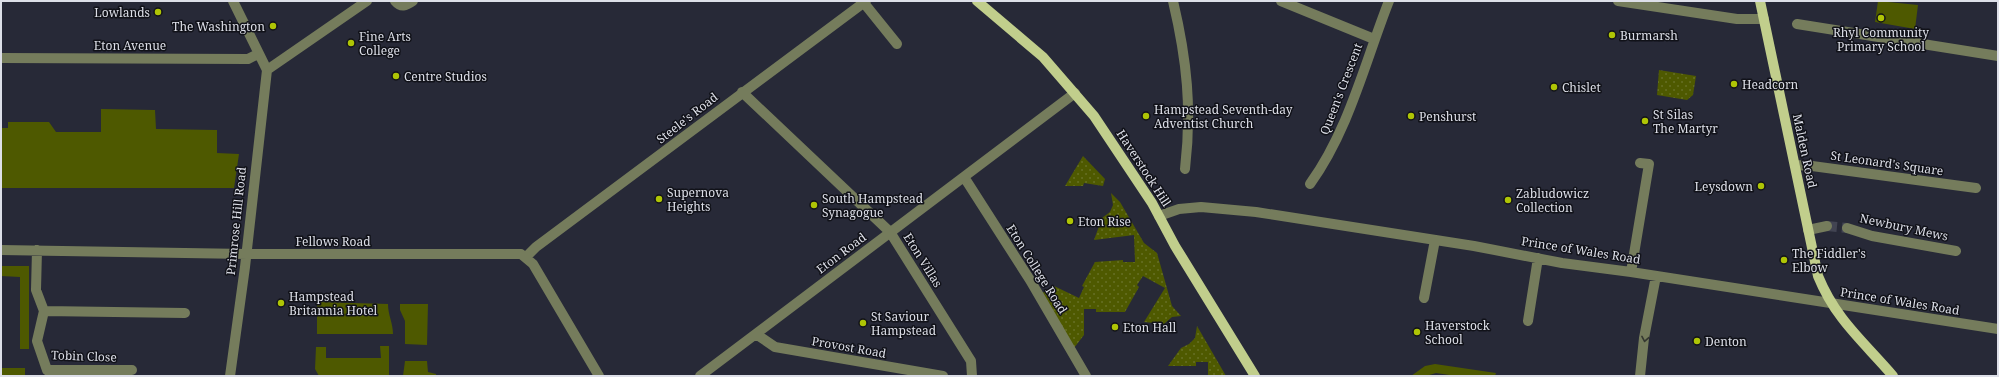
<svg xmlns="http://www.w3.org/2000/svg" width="1999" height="377" font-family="'Noto Serif',serif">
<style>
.grass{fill:url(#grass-dots)}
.garden{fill:#4e5900}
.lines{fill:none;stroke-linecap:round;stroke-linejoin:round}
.minor-tunnel{stroke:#424452;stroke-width:10;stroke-dasharray:10 5;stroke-linecap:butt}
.minor{stroke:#757c5c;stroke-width:10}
.major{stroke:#c1ce8c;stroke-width:10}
.oneway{stroke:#343730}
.poi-dot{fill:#afc505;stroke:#111219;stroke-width:1.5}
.labels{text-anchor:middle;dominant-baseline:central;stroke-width:3;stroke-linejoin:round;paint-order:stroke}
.poi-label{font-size:12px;fill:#dddfe8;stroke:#111219;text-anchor:start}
.street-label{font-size:12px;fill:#dddfe8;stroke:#111219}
</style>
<defs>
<pattern id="grass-dots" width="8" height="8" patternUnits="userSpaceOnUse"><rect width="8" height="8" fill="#4e5900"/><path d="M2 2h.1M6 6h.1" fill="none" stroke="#677025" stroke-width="1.8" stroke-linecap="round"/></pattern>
</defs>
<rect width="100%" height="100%" fill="#272937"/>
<!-- grass -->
<path class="grass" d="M 1659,70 L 1696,76 L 1693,95 L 1687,100 L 1657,95 Z
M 1083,156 L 1105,179 L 1103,186 L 1084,183 L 1083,186 L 1065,186 Z
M 1111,193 L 1120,202 L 1144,243 L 1157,253 L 1172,306 L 1181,316 L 1172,317 L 1164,324 L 1144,322 L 1165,288 L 1143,276 L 1137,285 L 1139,287 L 1125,312 L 1096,312 L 1096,309 L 1084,309 L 1084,335 L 1074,348 L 1039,295 L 1054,286 L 1079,298 L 1084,287 L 1082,286 L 1095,262 L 1123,260 L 1123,262 L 1135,262 L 1134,235 L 1094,240 L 1102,218 L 1110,212 L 1113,205 Z
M 1197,326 L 1226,376 L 1208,376 L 1208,362 L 1196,362 L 1196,366 L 1168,366 L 1181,348 L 1189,344 L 1195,338 Z"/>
<!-- garden -->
<path class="garden" d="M 1878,1 L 1918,5 L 1915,29 L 1875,22 Z
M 101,109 L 155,110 L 156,129 L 217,130 L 217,153 L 239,154 L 234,188 L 1,188 L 1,128 L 8,128 L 8,122 L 49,122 L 56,132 L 101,132 Z
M 1,266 L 29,266 L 29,349 L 20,349 L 20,277 L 1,276 Z
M 317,302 L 388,304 C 388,315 393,323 393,334 L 317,334 Z
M 400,304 L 428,304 L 427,345 L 405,344 L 405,321 L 400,310 Z
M 380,346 L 389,346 L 389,376 L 319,376 L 315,369 L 316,347 L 326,347 L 326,358 L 381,358 Z
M 405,361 L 427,361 L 428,372 L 436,374 L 436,376 L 403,376 Z
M 1435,364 L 1496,373 L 1495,376 L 1456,376 L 1436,373 L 1426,376 L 1411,376 L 1425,366 Z
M 1,368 L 25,368 L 25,376 L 1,376 Z"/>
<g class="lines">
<!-- minor-tunnel -->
<path class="minor-tunnel" d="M 1827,226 L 1847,228"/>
<!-- minor -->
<path class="minor" d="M 233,1 L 267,70
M 395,1 C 401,8 406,6 413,1
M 1173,1 C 1187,60 1192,109 1185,169
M 1281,1 L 1374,39
M 1618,1 L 1737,19 L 1764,19
M 864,3 L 897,44
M 1797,24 L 1998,56
M 1,58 L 248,59 L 258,54
M 267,70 L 367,1
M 742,92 L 890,232 L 971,361 L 972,376
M 1795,165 L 1812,166 L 1976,188
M 964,177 L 1030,280 L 1086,376
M 1310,184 C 1349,130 1365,62 1389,1
M 1159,216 L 1179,209 L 1201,207 L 1256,212 L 1474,246 L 1562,263 L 1631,272 L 1998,329
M 1847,228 L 1872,236 L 1956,251
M 1808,230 L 1827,226
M 1,250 L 246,254 L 521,254 L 533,264 L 599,376
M 37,250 L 36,290 L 44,311 L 185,313
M 526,257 L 536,247 L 866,1
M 1631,272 L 1649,164 L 1640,163
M 1424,298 L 1435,240
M 44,311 L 37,341 L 47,370 L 132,370
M 1528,321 L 1538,258
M 756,334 L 775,347 L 943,376
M 230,376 L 245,267 L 267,70
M 700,376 L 1075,93
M 1640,376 L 1644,338 L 1656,276"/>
<!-- major -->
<path class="major" d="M 977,1 L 1043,57 L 1094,116 L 1152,203 L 1175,246 L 1255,376
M 1760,1 L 1818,276 C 1836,320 1863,341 1893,376"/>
</g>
<!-- one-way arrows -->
<defs><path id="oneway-chevron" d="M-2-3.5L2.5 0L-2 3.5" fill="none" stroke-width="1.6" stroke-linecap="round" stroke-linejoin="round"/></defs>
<use class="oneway" href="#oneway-chevron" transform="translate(1645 339) rotate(100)"/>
<!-- markers -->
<g class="poi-dot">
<circle cx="158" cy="12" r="4"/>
<circle cx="1881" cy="18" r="4"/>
<circle cx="273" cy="26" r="4"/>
<circle cx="1612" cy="35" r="4"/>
<circle cx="351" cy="43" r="4"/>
<circle cx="396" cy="76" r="4"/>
<circle cx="1734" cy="84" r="4"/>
<circle cx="1554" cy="87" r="4"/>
<circle cx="1146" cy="116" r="4"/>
<circle cx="1411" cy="116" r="4"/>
<circle cx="1645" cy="121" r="4"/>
<circle cx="1761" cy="186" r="4"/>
<circle cx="659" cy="199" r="4"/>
<circle cx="1508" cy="200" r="4"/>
<circle cx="814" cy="205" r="4"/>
<circle cx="1070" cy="221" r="4"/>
<circle cx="1784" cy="260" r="4"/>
<circle cx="281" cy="303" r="4"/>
<circle cx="863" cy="323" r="4"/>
<circle cx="1115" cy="327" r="4"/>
<circle cx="1417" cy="332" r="4"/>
<circle cx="1697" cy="341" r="4"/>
</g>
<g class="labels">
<!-- poi labels -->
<g class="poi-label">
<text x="150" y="12" text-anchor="end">Lowlands</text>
<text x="265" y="26" text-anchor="end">The Washington</text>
<text x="1881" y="32" text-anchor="middle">Rhyl Community<tspan x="1881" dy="14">Primary School</tspan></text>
<text x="1620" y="35">Burmarsh</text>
<text x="359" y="36">Fine Arts<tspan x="359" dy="14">College</tspan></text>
<text x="404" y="76">Centre Studios</text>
<text x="1742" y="84">Headcorn</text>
<text x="1562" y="87">Chislet</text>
<text x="1154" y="109">Hampstead Seventh-day<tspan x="1154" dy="14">Adventist Church</tspan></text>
<text x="1653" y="114">St Silas<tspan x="1653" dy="14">The Martyr</tspan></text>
<text x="1419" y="116">Penshurst</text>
<text x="1753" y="186" text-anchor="end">Leysdown</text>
<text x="667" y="192">Supernova<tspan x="667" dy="14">Heights</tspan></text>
<text x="1516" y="193">Zabludowicz<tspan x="1516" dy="14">Collection</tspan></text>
<text x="822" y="198">South Hampstead<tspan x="822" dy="14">Synagogue</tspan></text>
<text x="1078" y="221">Eton Rise</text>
<text x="1792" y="253">The Fiddler's<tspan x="1792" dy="14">Elbow</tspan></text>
<text x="289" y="296">Hampstead<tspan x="289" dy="14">Britannia Hotel</tspan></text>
<text x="871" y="316">St Saviour<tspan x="871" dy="14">Hampstead</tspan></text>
<text x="1425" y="325">Haverstock<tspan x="1425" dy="14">School</tspan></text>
<text x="1123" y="327">Eton Hall</text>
<text x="1705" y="341">Denton</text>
</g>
<!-- street labels -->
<g class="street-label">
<text x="130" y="45">Eton Avenue</text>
<text transform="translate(1341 89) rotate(-69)">Queen's Crescent</text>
<text transform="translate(687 118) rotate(-38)">Steele's Road</text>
<text transform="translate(1805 151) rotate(78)">Malden Road</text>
<text transform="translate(1887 163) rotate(8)">St Leonard's Square</text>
<text transform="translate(1144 168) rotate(57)">Haverstock Hill</text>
<text transform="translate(236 221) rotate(-84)">Primrose Hill Road</text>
<text transform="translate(1904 227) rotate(12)">Newbury Mews</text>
<text x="333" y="241">Fellows Road</text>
<text transform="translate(1581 250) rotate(9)">Prince of Wales Road</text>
<text transform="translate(841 253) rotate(-37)">Eton Road</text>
<text transform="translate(923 260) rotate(58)">Eton Villas</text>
<text transform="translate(1037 269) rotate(58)">Eton College Road</text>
<text transform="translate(1900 301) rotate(9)">Prince of Wales Road</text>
<text transform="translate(849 347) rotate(10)">Provost Road</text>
<text transform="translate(84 356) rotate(2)">Tobin Close</text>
</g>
</g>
<!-- border -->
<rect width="1999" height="377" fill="none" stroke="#dddfe8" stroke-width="4"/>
</svg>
